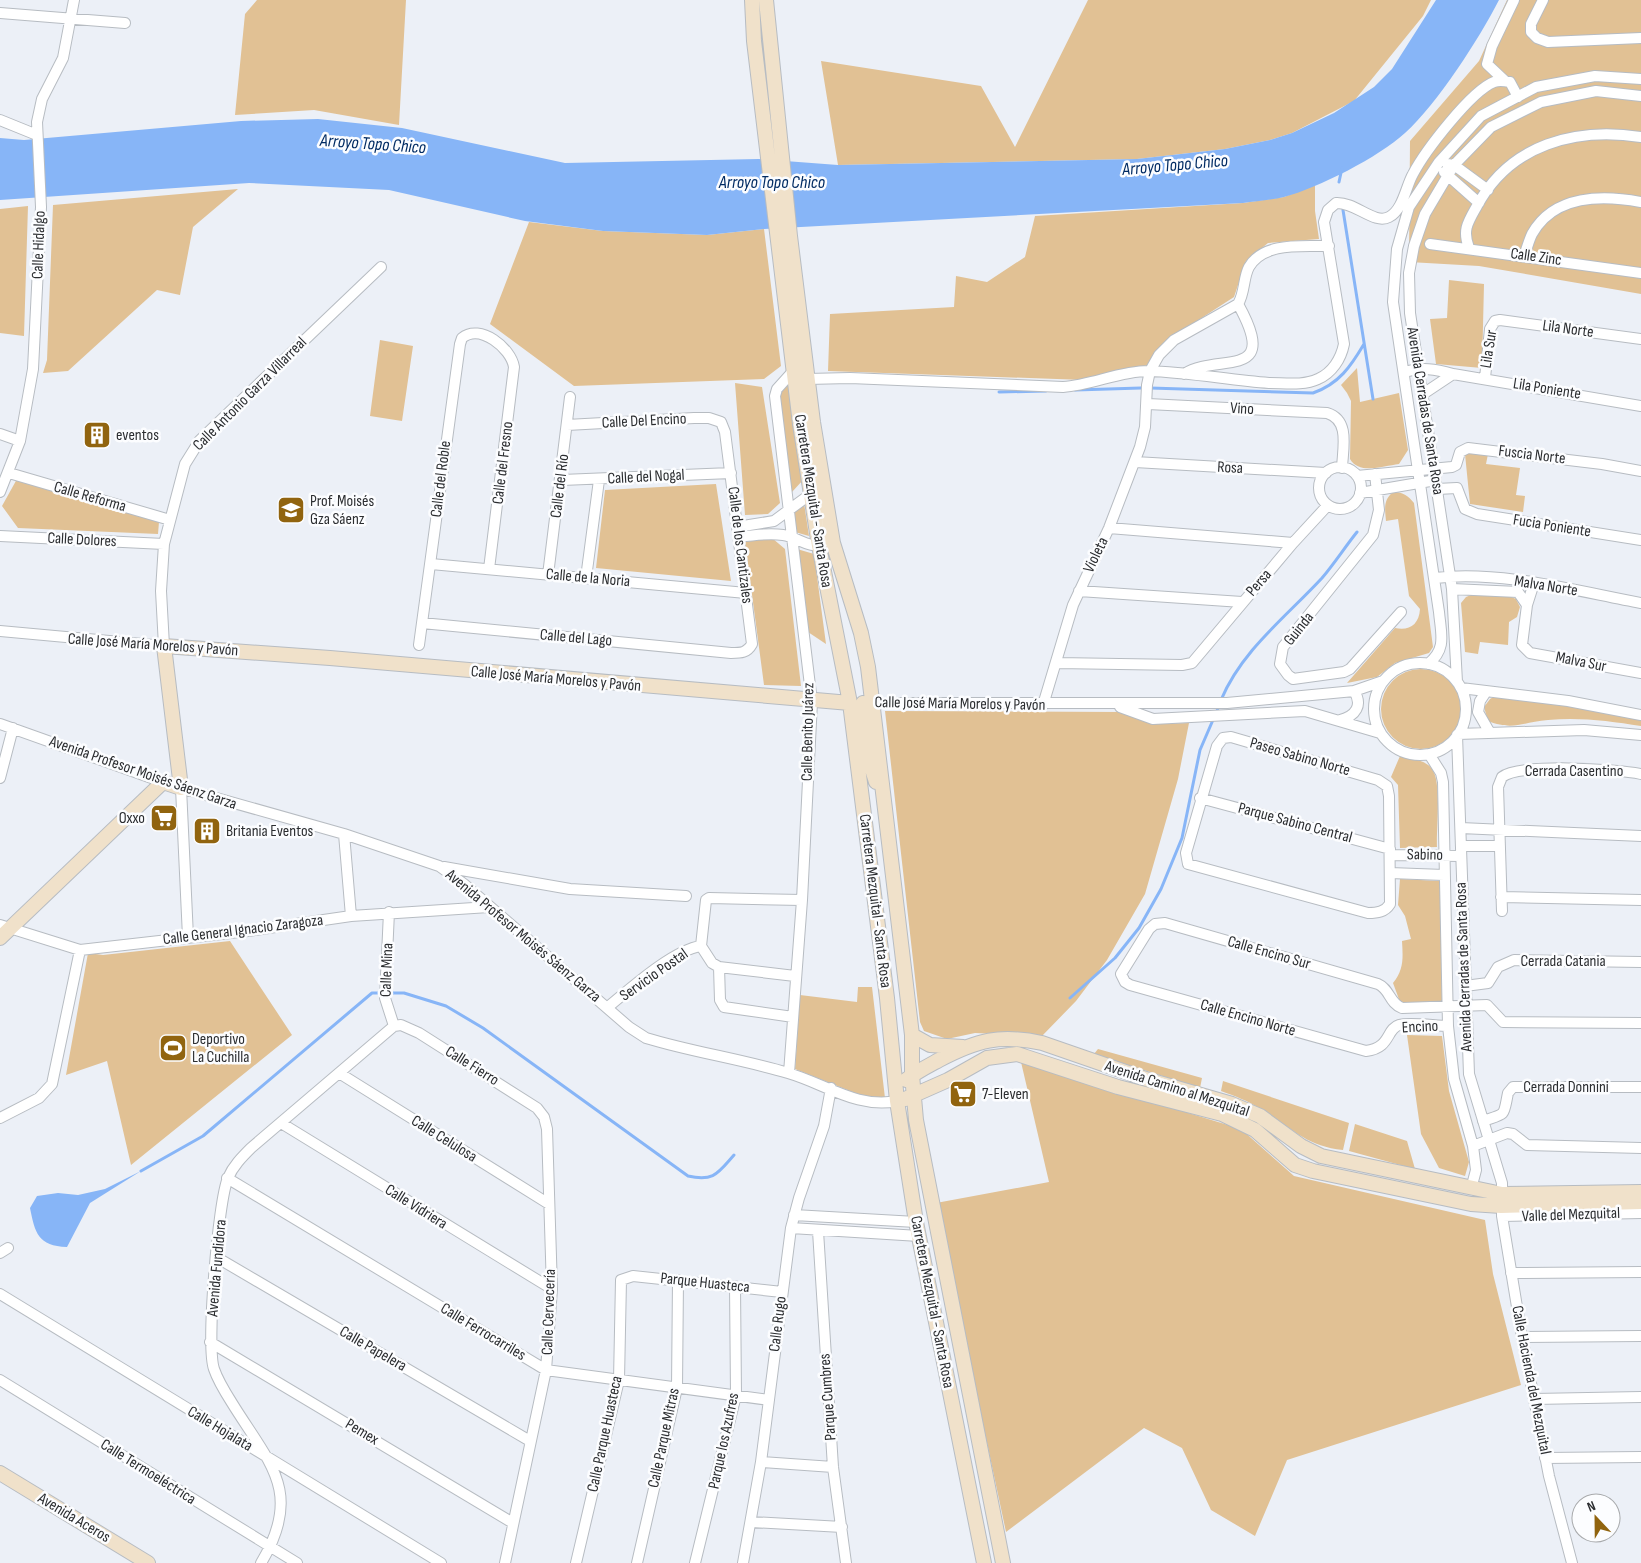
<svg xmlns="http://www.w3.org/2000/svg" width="1641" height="1563" font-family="'Sofia Sans Condensed',sans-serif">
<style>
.green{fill:#e1c194}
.water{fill:#87b5f7}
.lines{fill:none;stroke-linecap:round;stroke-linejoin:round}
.stream{stroke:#87b5f7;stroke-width:3}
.street-casing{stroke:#b7bcc2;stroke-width:12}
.secondary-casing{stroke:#b7bcc2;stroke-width:16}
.street{stroke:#fff;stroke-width:10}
.secondary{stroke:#f0e1ca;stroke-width:14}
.labels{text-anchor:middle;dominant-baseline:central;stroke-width:5;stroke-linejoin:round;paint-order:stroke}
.street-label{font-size:16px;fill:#2b2d30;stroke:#fcfdff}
.poi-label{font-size:16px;fill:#2b2d30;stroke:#fcfdff;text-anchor:start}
.water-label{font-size:18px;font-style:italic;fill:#002b63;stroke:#fcfdff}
</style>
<rect width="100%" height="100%" fill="#ecf0f7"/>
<!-- green -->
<path class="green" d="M 257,0 L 406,0 L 399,125 L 314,110 L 235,115 L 245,14 Z
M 1088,0 L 1431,0 L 1423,16 L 1354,101 L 1292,133 L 1270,140 L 1225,149 L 1137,159 L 838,165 L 821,61 L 981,86 L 1015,147 Z
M 1507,0 L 1641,0 L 1641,294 L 1479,266 L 1409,262 L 1410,141 L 1479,61 Z
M 1315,185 L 1315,211 L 1319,239 L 1268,243 L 1246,261 L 1234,297 L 1163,343 L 1148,365 L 1084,380 L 828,371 L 830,314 L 954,307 L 956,276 L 987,282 L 1025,257 L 1035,216 L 1243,203 L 1284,197 Z
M 238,189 L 193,227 L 180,295 L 157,290 L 68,371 L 43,373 L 47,360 L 53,205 Z
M 28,206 L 24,336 L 0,333 L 0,209 Z
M 529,222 L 603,231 L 707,235 L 764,229 L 781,366 L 764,379 L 574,386 L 490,324 Z
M 1449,280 L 1484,284 L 1482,368 L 1436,364 L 1430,319 L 1447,318 Z
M 380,340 L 413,346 L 402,421 L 370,416 Z
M 1357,368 L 1360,402 L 1399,393 L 1408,450 L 1399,464 C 1383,466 1359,475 1350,459 L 1351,401 L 1347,393 L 1341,385 Z
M 735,383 L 762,387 L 780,503 L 768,514 L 745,515 Z
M 790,384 L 803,480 L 792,492 L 777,393 Z
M 1465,454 L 1488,454 L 1486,464 L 1520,468 L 1516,495 L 1525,496 L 1523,512 L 1470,504 Z
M 17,479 L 159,522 L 158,534 L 18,528 L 2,506 Z
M 716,484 L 731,581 L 596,568 L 605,490 Z
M 1393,492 C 1404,492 1408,496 1414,503 L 1433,647 L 1429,653 L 1395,663 L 1377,677 L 1347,683 L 1395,628 C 1409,631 1419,625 1420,609 L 1409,596 L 1398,519 L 1386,521 C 1385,509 1383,500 1393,492 Z
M 804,503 L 809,536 L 795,532 L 794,512 Z
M 772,538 L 785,549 L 801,686 L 764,685 L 745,542 Z
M 797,549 L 814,554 L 826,644 L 805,630 Z
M 1476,593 L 1509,596 L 1516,599 L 1520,607 L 1517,617 L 1509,622 L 1508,645 L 1480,642 L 1478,654 L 1465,652 L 1461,603 L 1466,597 Z
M1381 709a40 40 0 1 1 80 0a40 40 0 1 1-80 0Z
M 1497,695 L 1637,717 L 1641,718 L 1641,726 C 1610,721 1579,717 1548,720 C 1523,722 1513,731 1488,721 L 1484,707 L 1490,699 Z
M 885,711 L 1121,712 L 1155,724 L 1189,723 L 1178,779 L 1145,894 L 1107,960 L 1076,1001 L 1042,1036 L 975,1033 L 947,1039 L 924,1031 L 920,1022 Z
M 1400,756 C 1410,758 1426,760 1432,769 C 1442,782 1436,829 1437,847 L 1400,848 L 1398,785 L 1391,777 Z
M 1400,879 L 1440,881 L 1442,1003 L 1400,1002 L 1393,983 C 1404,970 1403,958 1402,941 L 1411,939 L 1405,916 L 1398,905 Z
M 230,941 L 292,1035 L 131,1165 L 107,1061 L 66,1075 L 88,953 L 103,955 Z
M 858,987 L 872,987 L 885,1098 L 860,1095 L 795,1069 L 800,995 L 857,1002 Z
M 1407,1035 L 1442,1036 L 1449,1091 L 1469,1162 L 1465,1176 L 1439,1168 L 1421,1134 Z
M 1098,1049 L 1202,1078 L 1200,1088 L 1094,1054 Z
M 1021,1062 L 1241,1129 L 1294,1176 L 1485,1220 L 1493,1274 L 1521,1385 L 1287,1460 L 1255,1536 L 1211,1510 L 1182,1448 L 1144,1428 L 1006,1532 L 936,1203 L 1049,1182 Z
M 1223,1081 L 1349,1123 L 1343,1150 C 1305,1146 1291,1127 1261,1109 C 1248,1101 1235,1096 1221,1091 Z
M 1355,1124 L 1407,1141 L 1415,1169 L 1349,1151 Z"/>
<!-- water -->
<path class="water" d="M 1436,0 L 1499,0 C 1479,39 1437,104 1405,133 C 1379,157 1318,188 1284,197 C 1271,200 1256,201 1243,203 L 764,229 L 707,235 L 603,231 L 525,221 L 389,190 L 249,183 L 0,200 L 0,138 L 24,140 L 241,121 L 318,119 L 402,128 L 565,163 L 759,159 L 838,165 L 1137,159 L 1225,149 L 1270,140 L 1292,133 L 1334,113 L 1374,87 L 1392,69 Z
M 141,1171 L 90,1203 L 67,1247 C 38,1246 35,1233 30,1208 L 37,1196 L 58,1193 L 78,1195 L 105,1189 Z"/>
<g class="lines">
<!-- stream -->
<path class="stream" d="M 1339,182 L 1342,168
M 1343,210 L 1373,399
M 1150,388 L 1313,393 C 1339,384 1351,366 1364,344
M 1075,390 L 1141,388
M 999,392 L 1046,391
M 1221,700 C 1242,650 1286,617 1322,578 C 1334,564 1345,547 1357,532
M 1070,998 L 1115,958 L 1139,928 L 1161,889 L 1182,838 L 1200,750 L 1219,706
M 141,1171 L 203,1136 L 372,993 L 404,993 L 446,1006 L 483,1028 L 688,1176 C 714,1182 718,1173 734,1155"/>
<!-- street casing -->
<g class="street-casing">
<path id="street" d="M 1543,0 L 1531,24 L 1531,32 L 1537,38 L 1548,42 L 1641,38
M 0,13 L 125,23
M 1505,81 L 1487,64 L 1492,46 L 1514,0
M 0,120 L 37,135
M 1447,164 L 1454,165 L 1488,190
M 1444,172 L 1479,203
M 1430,244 L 1641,273
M 1469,248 C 1462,230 1468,222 1477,206 C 1510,144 1576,127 1641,137
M 1524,256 C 1527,248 1529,240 1532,234 C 1554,194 1604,195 1641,202
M 1404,372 C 1422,367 1435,369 1453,374 L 1641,406
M 1184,374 C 1219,352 1281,382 1238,304
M 1485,378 L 1490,329 L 1495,321 L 1500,320 L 1641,339
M 807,379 L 850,378 L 1063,387 C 1092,385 1120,371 1148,371 C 1188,372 1229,380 1269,383 C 1285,383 1303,386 1318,379 C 1332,373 1341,359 1344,344 L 1324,222 L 1328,210 L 1336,203 C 1356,202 1374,225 1389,217 C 1403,210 1406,186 1413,174 C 1425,151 1471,91 1494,82 C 1499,80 1505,81 1510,82 L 1518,97
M 1423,394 L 1453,374
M 1148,404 L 1327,413 C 1350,420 1343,447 1342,468
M 0,434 L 20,441
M 1135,462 L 1326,473
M1319 488a21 21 0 1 1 42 0a21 21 0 1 1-42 0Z
M 9,473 L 170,520
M 1375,474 L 1379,510 L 1373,535 L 1283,647 L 1280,664 L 1288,675 L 1293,679 L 1344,672 L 1350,669 L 1401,612
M 1357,476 L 1452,467 L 1456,465 L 1460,452 L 1468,448 L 1602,464 L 1641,471
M 562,480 L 731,473
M 1437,489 L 1457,488 L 1465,509 L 1477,514 L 1641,540
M 0,492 L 20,441 L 33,369 L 41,207 L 37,122 L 42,99 L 63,58 L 74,0
M 1360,493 L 1436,480
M 737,527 L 774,521 L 812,493
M 1109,528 L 1293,543
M 0,536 L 164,544
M 739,537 C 753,535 769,533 783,535 C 799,537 809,551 825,542 L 825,524
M 431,564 L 746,593
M 548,575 L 570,397
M 586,578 L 599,480
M 1435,578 C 1501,570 1576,591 1641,603
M 1452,589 L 1518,592 L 1527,605 L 1522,645 L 1530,653 L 1641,673
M 1079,591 L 1242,602
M 1527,605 L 1534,583
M 422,623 L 731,653 C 741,653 747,653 752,644 L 725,432 L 721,422 L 709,418 L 694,418 L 567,425
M 0,631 L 164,646 L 161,591 L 164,544 L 185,464 L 200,440 L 381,267
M 419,645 L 460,344 L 462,338 C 480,323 511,348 514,367 L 489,569
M 1057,663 L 1182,665 L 1192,663 L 1293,543 L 1328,505
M1374 709a46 46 0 1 1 92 0a46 46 0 1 1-92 0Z
M 1428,664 C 1447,649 1441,634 1439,612 L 1393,302 L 1397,249 L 1409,207 L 1439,162 L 1481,116 L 1536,87 L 1595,76 L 1641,79
M 1457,682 L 1452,589 L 1410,313 L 1409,273 L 1414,246 L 1425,214 L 1454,165 L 1491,127 L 1541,102 L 1596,91 L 1641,96
M 1461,688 L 1568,701 L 1641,715
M 1486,692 L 1480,701 L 1478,712 L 1490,733
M 866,703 L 1227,703 L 1354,691 L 1383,681
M 1043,705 L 1073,605 L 1109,528 L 1140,447 L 1145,427 L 1147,385 L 1150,371 L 1159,355 L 1174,340 L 1238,304 C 1245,293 1243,278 1249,267 C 1264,241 1304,247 1329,246
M 1120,707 L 1153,719 L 1305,711 L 1380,733
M 1340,720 C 1356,716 1363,705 1354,691
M 0,724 L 163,782
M 1458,734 L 1584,730 L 1641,735
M 1457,735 L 1469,1074 L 1502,1183 L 1502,1216 L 1522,1337 L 1549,1476 L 1572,1563
M 1231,737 L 1378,780 L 1387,786 L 1389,796 L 1390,904 C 1385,912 1377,913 1368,913 L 1188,864 L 1186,853 L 1217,746 L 1223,738 Z
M 1429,754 L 1441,773 L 1443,782 L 1448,1026 L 1454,1079 L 1473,1146 L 1476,1170 L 1471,1189
M 0,778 L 13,728
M 1200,798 L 1390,849
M 1461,828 L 1641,836
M 344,834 L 351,916
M 1461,846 L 1500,846
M 1390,855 L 1461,856
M 444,867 L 570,889 L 686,896
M 1390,873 L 1444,875
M 1501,897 L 1641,900
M 1502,911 L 1498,787 L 1502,777 C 1519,763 1617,769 1641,774
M 389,912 L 385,998 L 394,1026
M 0,925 L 80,950 L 248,931 L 351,916 L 489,907
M 188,937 L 181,788 L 344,834 L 439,866 L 464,884 L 629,1027 L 646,1038 C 692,1052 741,1059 788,1073 C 826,1084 857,1109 897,1101
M 719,967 L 720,1000 L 724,1007 L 793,1017
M 795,976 L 719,967 L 712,963 L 701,946 L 706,900 L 709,898 L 802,900
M 1465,986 L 1488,983 L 1498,967 L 1514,960 L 1641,962
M 608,1007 C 630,989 673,950 701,946
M 394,1026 L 401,1025 L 419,1033 L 537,1108 L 544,1117 L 547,1129 L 552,1289 L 546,1370 L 505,1563
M 1448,1026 C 1436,1026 1410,1022 1399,1025 C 1386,1029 1391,1048 1366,1051 L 1130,985 L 1125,982 L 1121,974 L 1149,929 L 1155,924 L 1165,923 L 1378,984 C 1390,989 1389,1003 1402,1008 L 1487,1005 L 1503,1022 L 1641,1023
M 339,1073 L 549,1204
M 789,1073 L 802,900 L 812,702 L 775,396 L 777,389 L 795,369
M 0,1118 L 39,1098 L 52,1084 L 80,950
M 1483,1121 C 1507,1113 1503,1117 1508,1093 L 1513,1087 L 1641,1087
M 281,1123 L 552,1289
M 1473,1146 L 1507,1133 L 1513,1134 L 1527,1145 L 1641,1148
M 227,1178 L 546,1370 L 769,1400
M 794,1215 L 916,1222
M 1502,1216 L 1641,1213
M 791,1228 L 919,1236
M 818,1231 L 833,1467 L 846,1563
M 0,1253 L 8,1248
M 216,1257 L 530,1441
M 1511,1273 L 1641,1272
M 0,1294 L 441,1563
M 1522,1337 L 1641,1336
M 210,1342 L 513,1523
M 0,1380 L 297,1563
M 1534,1399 L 1641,1397
M 1545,1458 L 1641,1457
M 761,1462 L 833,1467
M 751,1522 L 842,1527
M 261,1563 C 304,1492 269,1463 232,1403 C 225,1392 218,1381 214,1369 C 206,1346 218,1201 228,1178 C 233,1166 242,1157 251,1148 L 394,1026
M 576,1563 L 619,1380 L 621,1280 L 633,1276 L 782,1292
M 637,1563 L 677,1388 L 678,1280
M 695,1563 L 736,1395 L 735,1286
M 743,1563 L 761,1462 L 791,1228 L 799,1198 L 824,1126 L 831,1088"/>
</g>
<!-- secondary casing -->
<g class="secondary-casing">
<path id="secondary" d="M 752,0 L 754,41 L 800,424 L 819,546 L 850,703 L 887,998 L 897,1101 L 916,1222 L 984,1563
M 766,0 L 790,236 L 813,422 L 833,543 L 861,633 L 868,667 L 912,1035 L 912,1075 L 916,1120 L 1003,1563
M 863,703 L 870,763 L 876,782
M 0,938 L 163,782 L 181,788 L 164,646 L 330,658 L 850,703
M 912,1035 L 930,1045 L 963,1047
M 906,1080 C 916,1072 928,1066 939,1060 C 977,1040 1000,1034 1042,1043 L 1149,1080 L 1232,1104 L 1260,1116 L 1301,1146 L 1321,1156 L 1502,1194 L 1641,1192
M 905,1099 L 948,1080 L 987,1058 L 1017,1054 L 1118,1087 L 1222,1114 L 1255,1130 L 1295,1165 L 1313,1171 L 1471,1204 L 1501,1206 L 1641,1202
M 0,1473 L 148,1563"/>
</g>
<!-- street -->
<use href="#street" class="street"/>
<!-- secondary -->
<use href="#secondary" class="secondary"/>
</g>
<!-- icons -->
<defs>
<g id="building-square" transform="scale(1.4375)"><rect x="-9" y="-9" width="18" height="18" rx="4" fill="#91640f" stroke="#fcfdff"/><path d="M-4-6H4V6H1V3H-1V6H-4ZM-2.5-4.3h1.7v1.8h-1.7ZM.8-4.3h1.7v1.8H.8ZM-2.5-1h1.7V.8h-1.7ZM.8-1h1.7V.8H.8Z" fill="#fff"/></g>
<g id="school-square" transform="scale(1.4375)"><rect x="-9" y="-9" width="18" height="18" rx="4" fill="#91640f" stroke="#fcfdff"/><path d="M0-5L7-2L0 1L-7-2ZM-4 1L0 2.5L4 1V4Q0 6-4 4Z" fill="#fff"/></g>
<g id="supermarket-square" transform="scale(1.4375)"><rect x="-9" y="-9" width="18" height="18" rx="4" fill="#91640f" stroke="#fcfdff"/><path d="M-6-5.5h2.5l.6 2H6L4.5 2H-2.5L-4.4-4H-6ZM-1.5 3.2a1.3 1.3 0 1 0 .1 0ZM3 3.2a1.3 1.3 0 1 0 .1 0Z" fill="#fff"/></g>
<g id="stadium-square" transform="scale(1.4375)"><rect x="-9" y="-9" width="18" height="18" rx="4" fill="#91640f" stroke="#fcfdff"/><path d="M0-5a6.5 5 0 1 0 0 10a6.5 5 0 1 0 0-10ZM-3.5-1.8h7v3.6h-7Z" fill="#fff"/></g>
</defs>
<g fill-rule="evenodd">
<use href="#building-square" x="97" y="435"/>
<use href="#school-square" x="291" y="510"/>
<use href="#supermarket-square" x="164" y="818"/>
<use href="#building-square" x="207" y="831"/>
<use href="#stadium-square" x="173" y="1048"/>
<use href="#supermarket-square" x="963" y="1094"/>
</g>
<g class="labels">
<!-- street labels -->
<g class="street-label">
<text transform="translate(39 245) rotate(-88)">Calle Hidalgo</text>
<text transform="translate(1536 257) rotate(8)">Calle Zinc</text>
<text transform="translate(1568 329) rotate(8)">Lila Norte</text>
<text transform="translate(1489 349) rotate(-81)">Lila Sur</text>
<text transform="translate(1547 389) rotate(9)">Lila Poniente</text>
<text transform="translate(250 394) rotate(-45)">Calle Antonio Garza Villarreal</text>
<text transform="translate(1242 409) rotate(3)">Vino</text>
<text transform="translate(1425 411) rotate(81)">Avenida Cerradas de Santa Rosa</text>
<text transform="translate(644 421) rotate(-3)">Calle Del Encino</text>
<text transform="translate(1532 455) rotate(7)">Fuscia Norte</text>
<text transform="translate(503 463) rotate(-83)">Calle del Fresno</text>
<text transform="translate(1230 468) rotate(3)">Rosa</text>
<text transform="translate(646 477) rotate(-3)">Calle del Nogal</text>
<text transform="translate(441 479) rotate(-83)">Calle del Roble</text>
<text transform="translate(560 486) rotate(-83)">Calle del Río</text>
<text transform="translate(90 497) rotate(16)">Calle Reforma</text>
<text transform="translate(813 501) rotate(81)">Carretera Mezquital - Santa Rosa</text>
<text transform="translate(1552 526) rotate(9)">Fucia Poniente</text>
<text transform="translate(82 540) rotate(3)">Calle Dolores</text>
<text transform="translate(740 545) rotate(83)">Calle de los Cantizales</text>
<text transform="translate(1096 555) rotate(-64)">Violeta</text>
<text transform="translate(588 578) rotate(5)">Calle de la Noria</text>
<text transform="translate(1259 583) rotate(-49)">Persa</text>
<text transform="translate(1546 586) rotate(9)">Malva Norte</text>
<text transform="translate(1299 629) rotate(-51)">Guinda</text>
<text transform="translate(576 638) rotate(5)">Calle del Lago</text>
<text transform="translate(153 645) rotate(4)">Calle José María Morelos y Pavón</text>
<text transform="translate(1581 662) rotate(11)">Malva Sur</text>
<text transform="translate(556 679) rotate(5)">Calle José María Morelos y Pavón</text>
<text transform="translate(960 704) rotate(1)">Calle José María Morelos y Pavón</text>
<text transform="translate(808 732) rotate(-89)">Calle Benito Juárez</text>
<text transform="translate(1300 757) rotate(16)">Paseo Sabino Norte</text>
<text x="1574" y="771">Cerrada Casentino</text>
<text transform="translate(143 773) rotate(19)">Avenida Profesor Moisés Sáenz Garza</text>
<text transform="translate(1295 823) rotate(15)">Parque Sabino Central</text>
<text transform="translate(1425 855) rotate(1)">Sabino</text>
<text transform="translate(875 901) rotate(83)">Carretera Mezquital - Santa Rosa</text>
<text transform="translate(243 930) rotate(-7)">Calle General Ignacio Zaragoza</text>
<text transform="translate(523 936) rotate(40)">Avenida Profesor Moisés Sáenz Garza</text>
<text transform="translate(1269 953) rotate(16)">Calle Encino Sur</text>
<text x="1563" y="961">Cerrada Catania</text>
<text transform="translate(1464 967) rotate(-92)">Avenida Cerradas de Santa Rosa</text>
<text transform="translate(387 970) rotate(-88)">Calle Mina</text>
<text transform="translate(654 975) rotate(-35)">Servicio Postal</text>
<text transform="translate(1248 1018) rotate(16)">Calle Encino Norte</text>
<text transform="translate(1420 1027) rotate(-3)">Encino</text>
<text transform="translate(472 1066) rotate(32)">Calle Fierro</text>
<text x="1566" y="1087">Cerrada Donnini</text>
<text transform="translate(1177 1089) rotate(18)">Avenida Camino al Mezquital</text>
<text transform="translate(444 1139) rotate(32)">Calle Celulosa</text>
<text transform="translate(416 1207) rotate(32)">Calle Vidriera</text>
<text transform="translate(1571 1215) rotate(-2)">Valle del Mezquital</text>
<text transform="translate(217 1268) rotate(-85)">Avenida Fundidora</text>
<text transform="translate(705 1283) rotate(6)">Parque Huasteca</text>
<text transform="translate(932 1302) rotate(79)">Carretera Mezquital - Santa Rosa</text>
<text transform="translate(549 1312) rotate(-88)">Calle Cervecería</text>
<text transform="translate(778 1324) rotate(-83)">Calle Rugo</text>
<text transform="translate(483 1332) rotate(31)">Calle Ferrocarriles</text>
<text transform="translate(373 1349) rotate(30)">Calle Papelera</text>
<text transform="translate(1531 1380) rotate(79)">Calle Hacienda del Mezquital</text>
<text transform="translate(828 1397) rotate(-94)">Parque Cumbres</text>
<text transform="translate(220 1429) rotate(31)">Calle Hojalata</text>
<text transform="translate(362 1432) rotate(31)">Pemex</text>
<text transform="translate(605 1434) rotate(-78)">Calle Parque Huasteca</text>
<text transform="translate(664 1438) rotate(-78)">Calle Parque Mitras</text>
<text transform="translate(724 1441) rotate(-78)">Parque los Azufres</text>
<text transform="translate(148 1472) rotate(32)">Calle Termoeléctrica</text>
<text transform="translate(74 1518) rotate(31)">Avenida Aceros</text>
</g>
<!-- poi labels -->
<g class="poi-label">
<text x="116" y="435">eventos</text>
<text x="310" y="501">Prof. Moisés<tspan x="310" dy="18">Gza Sáenz</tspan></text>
<text x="145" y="818" text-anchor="end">Oxxo</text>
<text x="226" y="831">Britania Eventos</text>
<text x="192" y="1039">Deportivo<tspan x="192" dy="18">La Cuchilla</tspan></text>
<text x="982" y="1094">7-Eleven</text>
</g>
<!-- water labels -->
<g class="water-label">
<text transform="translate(373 144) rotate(4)">Arroyo Topo Chico</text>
<text transform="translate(1175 165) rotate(-5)">Arroyo Topo Chico</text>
<text x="772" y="182">Arroyo Topo Chico</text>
</g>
</g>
<!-- north arrow -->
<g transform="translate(1596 1518) rotate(338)"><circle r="24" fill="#fcfdff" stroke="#a8aaac"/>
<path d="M0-4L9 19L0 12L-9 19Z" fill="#91640f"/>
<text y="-8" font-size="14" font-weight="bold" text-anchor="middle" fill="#2b2d30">N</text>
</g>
</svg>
